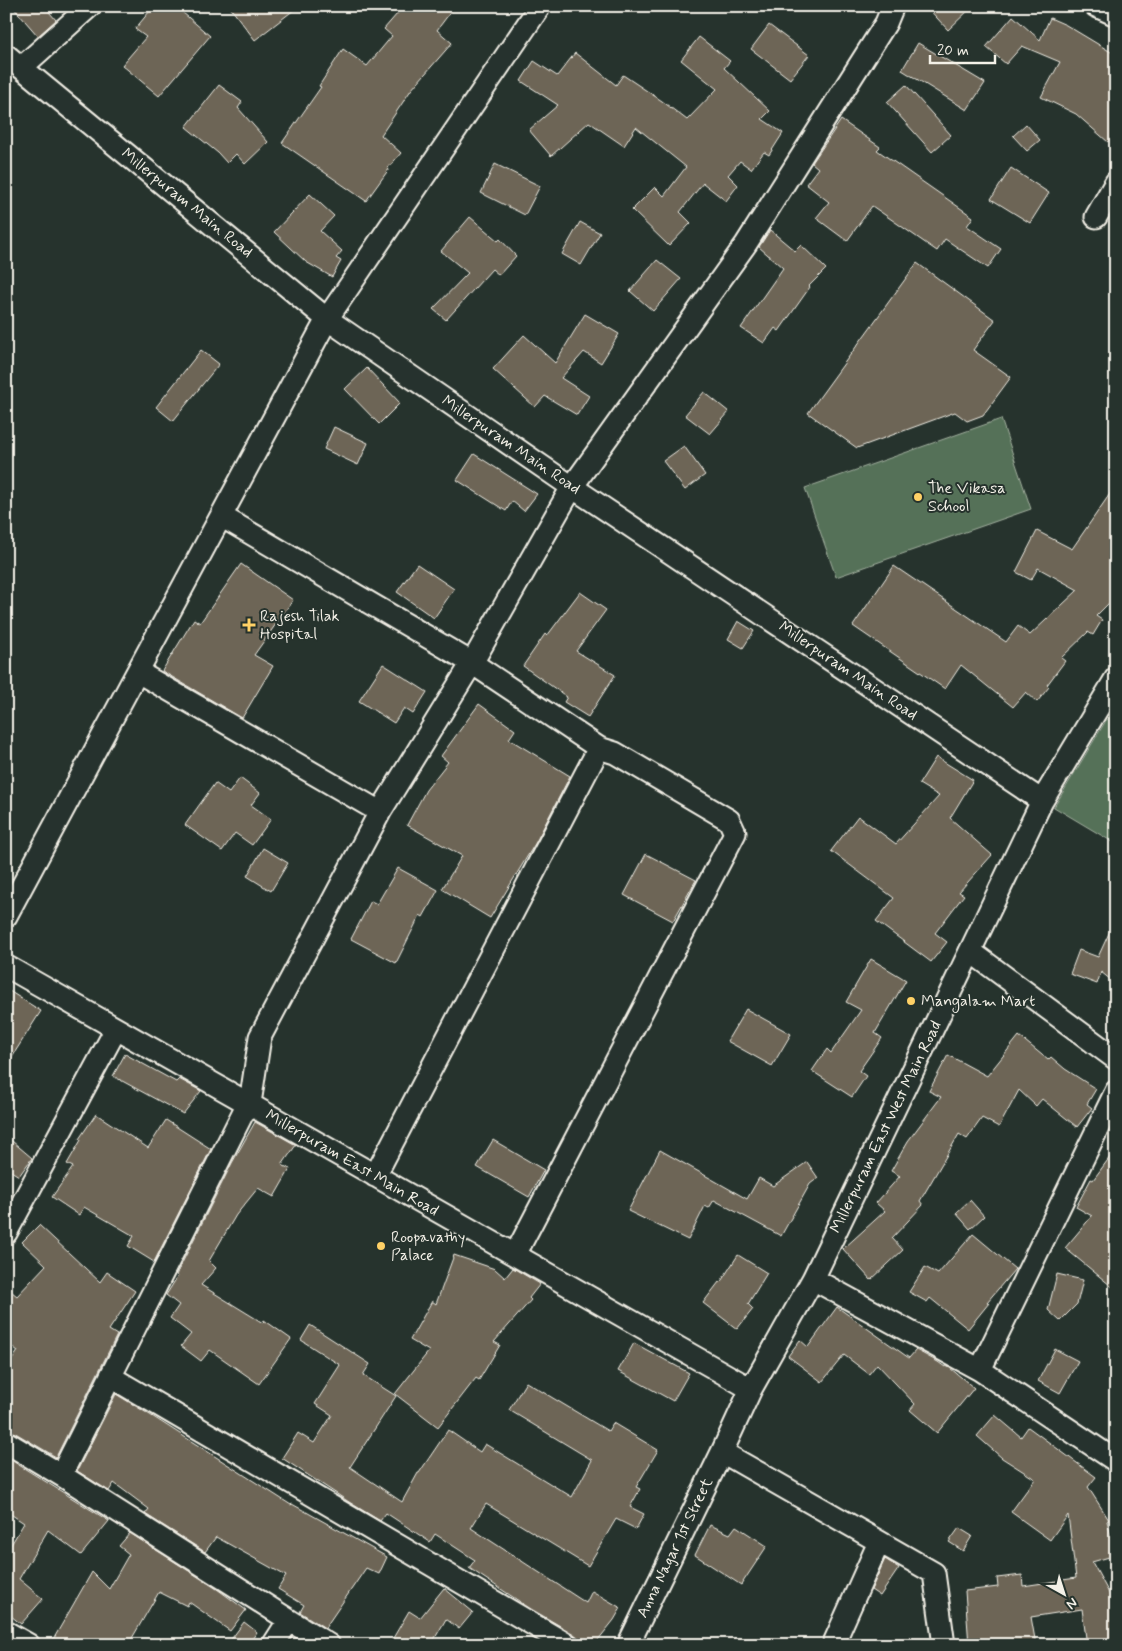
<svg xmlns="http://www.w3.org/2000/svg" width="1122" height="1651" font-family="Mynerve,sans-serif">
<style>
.green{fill:#547159;stroke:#a4b1a0}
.building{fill:#6d6556;stroke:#f4f1e8}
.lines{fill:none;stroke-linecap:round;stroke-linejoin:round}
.street-casing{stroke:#f4f1e8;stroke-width:25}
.street{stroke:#26332d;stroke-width:21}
.poi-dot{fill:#ffd166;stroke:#26332d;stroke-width:2}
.labels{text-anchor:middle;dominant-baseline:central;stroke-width:4;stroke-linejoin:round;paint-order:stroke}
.street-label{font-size:16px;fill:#f4f1e8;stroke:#26332d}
.poi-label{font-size:16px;fill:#f4f1e8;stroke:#26332d;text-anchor:start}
</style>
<rect width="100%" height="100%" fill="#26332d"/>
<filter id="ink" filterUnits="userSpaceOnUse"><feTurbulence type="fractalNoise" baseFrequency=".02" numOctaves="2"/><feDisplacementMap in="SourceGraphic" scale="10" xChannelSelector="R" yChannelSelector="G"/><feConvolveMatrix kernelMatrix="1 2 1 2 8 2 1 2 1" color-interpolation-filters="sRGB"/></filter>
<g filter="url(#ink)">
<!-- green -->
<path class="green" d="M 1001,419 L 1031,509 L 836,577 L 805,488 Z
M 1116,704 L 1116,844 L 1054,807 Z"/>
<!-- building -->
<path class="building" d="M 12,6 L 44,6 L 56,20 L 38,36 Z
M 154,6 L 175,6 L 210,36 L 159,96 L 122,65 L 146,37 L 135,29 Z
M 229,6 L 299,6 L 255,40 Z
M 404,6 L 455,6 L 437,30 L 452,43 L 411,90 L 381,135 L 401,153 L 388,168 L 389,169 L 366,201 L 282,143 L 321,87 L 319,86 L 343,49 L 367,66 L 392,36 L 384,29 Z
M 926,6 L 973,6 L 948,30 Z
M 1013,16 L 1040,40 L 1050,18 L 1066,25 L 1116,55 L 1116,133 L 1108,142 L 1076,114 L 1041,97 L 1060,62 L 1022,46 L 1006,64 L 986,47 Z
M 769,25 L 809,55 L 790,79 L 751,49 Z
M 699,37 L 730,61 L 724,68 L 770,111 L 762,119 L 783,133 L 769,155 L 764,152 L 751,169 L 740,161 L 728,175 L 738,185 L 726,201 L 703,183 L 680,212 L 691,223 L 669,246 L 632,210 L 655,187 L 664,196 L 686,167 L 636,127 L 624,146 L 589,122 L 551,156 L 529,130 L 558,105 L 521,81 L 534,61 L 557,76 L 575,53 L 616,85 L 623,75 L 662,101 L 687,120 L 717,89 L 681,60 Z
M 918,43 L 985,83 L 967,110 L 902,70 Z
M 219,85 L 242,102 L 238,108 L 268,142 L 245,164 L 236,154 L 227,163 L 218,153 L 186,127 Z
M 906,85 L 951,135 L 932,152 L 887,102 Z
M 841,120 L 880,147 L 877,150 L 973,217 L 967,226 L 1001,249 L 988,268 L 945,239 L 937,251 L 872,206 L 847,241 L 816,218 L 829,202 L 806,184 L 818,168 L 812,163 Z
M 1026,124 L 1040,140 L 1027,151 L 1013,136 Z
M 495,164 L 540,186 L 525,215 L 481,193 Z
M 1011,168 L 1049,193 L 1030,223 L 991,199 Z
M 310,194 L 334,216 L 320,231 L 342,251 L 336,258 L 341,261 L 332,277 L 306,262 L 274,232 Z
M 470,217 L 498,241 L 500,239 L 516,256 L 499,275 L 492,269 L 446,320 L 433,309 L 468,273 L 441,251 Z
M 580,222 L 600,233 L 581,265 L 562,254 Z
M 770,230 L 795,251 L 801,245 L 826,269 L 809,286 L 810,287 L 779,331 L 775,328 L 764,343 L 741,328 L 783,268 L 759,247 Z
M 657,260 L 681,279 L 653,311 L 630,291 Z
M 917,263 L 995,320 L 973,350 L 1011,377 L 983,415 L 967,421 L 955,412 L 857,448 L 808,413 Z
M 585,314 L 619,334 L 601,363 L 584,352 L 561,378 L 589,396 L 577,415 L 545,396 L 535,407 L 493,369 L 524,335 L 555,363 Z
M 201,350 L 219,364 L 173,421 L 156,407 Z
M 367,368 L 400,403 L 379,424 L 345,389 Z
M 704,392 L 729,412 L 710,434 L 685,415 Z
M 334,427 L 368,443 L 358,465 L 324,449 Z
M 684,446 L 705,475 L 685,490 L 663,461 Z
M 474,454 L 537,494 L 524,511 L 512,501 L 506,511 L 457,480 Z
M 1116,485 L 1116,596 L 1096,616 L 1102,620 L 1093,635 L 1088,632 L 1061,658 L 1065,661 L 1047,685 L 1049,687 L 1037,702 L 1026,692 L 1013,707 L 961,665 L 945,689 L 853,626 L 894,566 L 1006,642 L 1018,626 L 1030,635 L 1078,590 L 1038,568 L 1031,580 L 1016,572 L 1037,531 L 1072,549 Z
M 241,564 L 293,600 L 254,655 L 273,666 L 242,718 L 162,671 L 194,619 L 200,623 Z
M 417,564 L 454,589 L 434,618 L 397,592 Z
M 580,592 L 606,610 L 576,651 L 615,675 L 588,717 L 564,702 L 567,697 L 523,666 L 545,634 L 547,636 Z
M 738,621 L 754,631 L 743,648 L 728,639 Z
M 383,664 L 427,692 L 413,714 L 404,708 L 394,723 L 359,701 Z
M 479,704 L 515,730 L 509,739 L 570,776 L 536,842 L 490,918 L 442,889 L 462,856 L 407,825 L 426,790 L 448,762 L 441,756 Z
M 936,757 L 973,780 L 950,818 L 992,855 L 959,892 L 964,895 L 935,933 L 947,942 L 931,962 L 876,921 L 894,898 L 831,851 L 858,816 L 896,844 L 939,796 L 919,784 Z
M 240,778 L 260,793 L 251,805 L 271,819 L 252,845 L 235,833 L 222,851 L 185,825 L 215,783 L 229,793 Z
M 263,848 L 288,863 L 271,891 L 247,876 Z
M 646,854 L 696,880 L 673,921 L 624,895 Z
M 398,868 L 438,890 L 423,917 L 420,915 L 396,963 L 351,939 L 371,901 L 377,904 Z
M 1116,918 L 1116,984 L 1101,972 L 1097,984 L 1070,974 L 1079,950 L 1098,957 Z
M 871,959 L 906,980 L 875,1033 L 882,1038 L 859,1071 L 866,1076 L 852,1097 L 812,1071 L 827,1049 L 831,1053 L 861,1010 L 846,1002 Z
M 6,989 L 41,1011 L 6,1066 Z
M 746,1009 L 791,1034 L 772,1066 L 727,1041 Z
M 1019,1036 L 1048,1060 L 1051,1057 L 1065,1069 L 1096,1089 L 1087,1104 L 1092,1108 L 1077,1127 L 1042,1099 L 1036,1106 L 1019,1090 L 999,1127 L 982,1118 L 967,1139 L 959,1134 L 920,1201 L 923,1205 L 892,1238 L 903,1250 L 871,1280 L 843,1249 L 885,1211 L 876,1203 L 900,1176 L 891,1171 L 908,1141 L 941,1097 L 929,1091 L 948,1055 L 987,1076 Z
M 125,1054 L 176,1082 L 179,1079 L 201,1091 L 183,1114 L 113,1076 Z
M 96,1114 L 148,1148 L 166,1120 L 211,1149 L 154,1262 L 128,1246 L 134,1236 L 84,1207 L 79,1215 L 52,1197 L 73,1167 L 67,1164 L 81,1140 L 79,1139 Z
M 255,1122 L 296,1145 L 282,1165 L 290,1169 L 274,1197 L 258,1188 L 236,1215 L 209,1261 L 216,1268 L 201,1285 L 263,1323 L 264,1320 L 291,1339 L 259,1384 L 210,1350 L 201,1361 L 181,1346 L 191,1334 L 170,1318 L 179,1305 L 166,1295 L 178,1276 L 176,1275 L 232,1163 Z
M 6,1136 L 32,1158 L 19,1176 L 6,1168 Z
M 493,1140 L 544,1170 L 529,1197 L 477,1167 Z
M 1116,1149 L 1116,1290 L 1065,1248 L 1092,1216 L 1076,1207 L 1091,1179 L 1093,1180 Z
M 660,1150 L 747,1199 L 759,1178 L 773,1186 L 807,1162 L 818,1178 L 810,1184 L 781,1236 L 714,1200 L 709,1208 L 705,1206 L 688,1240 L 628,1211 Z
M 970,1200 L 984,1216 L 970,1229 L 956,1213 Z
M 39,1225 L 100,1282 L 107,1272 L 135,1291 L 109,1330 L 117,1335 L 56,1457 L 12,1431 L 6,1430 L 6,1369 L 18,1351 L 6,1342 L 6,1287 L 17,1296 L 46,1265 L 22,1242 Z
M 973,1234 L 1015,1269 L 987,1302 L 989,1303 L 968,1329 L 930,1298 L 927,1302 L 909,1292 L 925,1267 L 938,1274 Z
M 454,1255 L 495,1269 L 505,1278 L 513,1268 L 540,1284 L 529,1298 L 531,1300 L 494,1342 L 500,1345 L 479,1380 L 476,1378 L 438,1427 L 395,1394 L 429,1351 L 410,1340 L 432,1301 L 436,1304 Z
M 738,1255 L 767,1273 L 748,1304 L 753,1309 L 737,1329 L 703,1303 L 719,1282 L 720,1283 Z
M 1057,1274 L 1083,1280 L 1077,1304 L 1060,1321 L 1048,1310 Z
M 837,1307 L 909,1358 L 916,1350 L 938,1362 L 945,1367 L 946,1366 L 950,1368 L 974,1388 L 937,1433 L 910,1410 L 915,1404 L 877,1364 L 869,1374 L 844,1355 L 822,1382 L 788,1356 L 800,1340 L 808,1347 Z
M 310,1325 L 370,1364 L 363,1375 L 396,1396 L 350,1467 L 402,1502 L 418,1473 L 419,1473 L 448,1430 L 480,1452 L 485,1444 L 572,1497 L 592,1460 L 509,1410 L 526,1382 L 608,1431 L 613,1423 L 658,1450 L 636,1487 L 640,1489 L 630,1507 L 644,1514 L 636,1529 L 616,1519 L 588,1566 L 486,1504 L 471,1528 L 586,1603 L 592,1591 L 621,1608 L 614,1620 L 594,1645 L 580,1645 L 579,1638 L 574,1634 L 531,1609 L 469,1568 L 475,1560 L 435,1534 L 430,1542 L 386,1513 L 380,1521 L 349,1502 L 282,1458 L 298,1433 L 314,1443 L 332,1415 L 315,1404 L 340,1365 L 301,1340 Z
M 634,1343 L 689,1373 L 673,1401 L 618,1371 Z
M 1055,1349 L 1078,1361 L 1060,1393 L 1038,1381 Z
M 116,1394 L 155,1418 L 291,1505 L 292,1504 L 387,1557 L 379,1574 L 366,1568 L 325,1628 L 300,1612 L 304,1605 L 278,1589 L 286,1576 L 216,1537 L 205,1552 L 145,1514 L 149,1509 L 114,1483 L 109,1491 L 77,1471 Z
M 995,1415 L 1021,1437 L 1028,1427 L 1096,1477 L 1088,1487 L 1109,1520 L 1107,1521 L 1116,1555 L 1092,1562 L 1116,1606 L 1116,1645 L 1087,1645 L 1082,1609 L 1031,1617 L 1036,1645 L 969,1645 L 965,1591 L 998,1587 L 997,1578 L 1022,1575 L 1023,1586 L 1076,1578 L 1068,1515 L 1050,1540 L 1011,1512 L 1035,1479 L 1002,1458 L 977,1436 Z
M 6,1457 L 109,1521 L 81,1555 L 48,1530 L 19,1579 L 43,1599 L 21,1624 L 6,1612 L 6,1553 L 24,1523 L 6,1511 Z
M 710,1525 L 730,1534 L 736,1526 L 767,1546 L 741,1585 L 695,1555 Z
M 959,1528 L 972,1536 L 963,1551 L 949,1542 Z
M 130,1533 L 217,1589 L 246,1610 L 230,1631 L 189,1602 L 187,1606 L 159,1592 L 128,1645 L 50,1645 L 92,1572 L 109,1589 L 129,1554 L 119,1546 Z
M 885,1559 L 899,1568 L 880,1596 L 871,1590 Z
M 444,1588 L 473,1612 L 459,1629 L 446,1619 L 431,1645 L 389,1645 L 409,1611 L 420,1618 Z
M 244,1622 L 257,1632 L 248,1645 L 227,1645 Z"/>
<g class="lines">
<!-- street casing -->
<g class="street-casing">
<path id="street" d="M 1096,6 L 1116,15
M 6,55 L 327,319 L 572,487 L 1042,801
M 22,67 L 90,6
M 1096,217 L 1116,182
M 221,516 L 472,663 L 599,748 L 615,753 L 729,820 L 735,833 L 515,1255
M 138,672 L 380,812
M 6,916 L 327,319 L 540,6
M 970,951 L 1116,1059
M 6,966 L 751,1389
M 375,1176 L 599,748
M 6,1233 L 116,1029
M 813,1279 L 980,1370 L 1116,1461
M 980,1370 L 1116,1091
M 111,1377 L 568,1645
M 6,1442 L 61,1475 L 289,1620 L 273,1645
M 722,1452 L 934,1573 L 944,1645
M 61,1475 L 251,1097 L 260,1037 L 380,812 L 472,663 L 572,487 L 746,244 L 886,23 L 893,6
M 289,1620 L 329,1645
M 6,1632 L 29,1645
M 628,1645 L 722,1452 L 751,1389 L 813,1279 L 1042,801 L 1116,678
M 833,1645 L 879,1542"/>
</g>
<!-- street -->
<use href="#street" class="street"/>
</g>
</g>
<!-- markers -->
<g class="poi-dot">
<circle cx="918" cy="497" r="5"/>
<path d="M246.5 617.5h5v5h5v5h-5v5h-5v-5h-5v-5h5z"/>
<circle cx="911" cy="1001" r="5"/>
<circle cx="381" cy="1246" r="5"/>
</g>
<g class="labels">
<!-- street labels -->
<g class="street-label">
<text transform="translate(187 203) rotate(39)">Millerpuram Main Road</text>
<text transform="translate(511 445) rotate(34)">Millerpuram Main Road</text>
<text transform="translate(848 671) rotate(34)">Millerpuram Main Road</text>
<text transform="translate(886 1127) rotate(-64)">Millerpuram East West Main Road</text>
<text transform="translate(352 1163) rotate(30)">Millerpuram East Main Road</text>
<text transform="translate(675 1548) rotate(-64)">Anna Nagar 1st Street</text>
</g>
<!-- poi labels -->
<g class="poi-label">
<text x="928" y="488">The Vikasa<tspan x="928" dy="18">School</tspan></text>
<text x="260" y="616">Rajesh Tilak<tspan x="260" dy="18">Hospital</tspan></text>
<text x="921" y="1001">Mangalam Mart</text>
<text x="391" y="1237">Roopavathy<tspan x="391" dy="18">Palace</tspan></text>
</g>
</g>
<!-- margin -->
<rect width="1122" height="1651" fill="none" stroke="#26332d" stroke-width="25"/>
<rect x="12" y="12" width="1097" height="1626" fill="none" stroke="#f4f1e8" stroke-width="2" filter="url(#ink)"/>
<!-- north arrow -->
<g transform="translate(1064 1594) rotate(141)" stroke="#26332d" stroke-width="4" paint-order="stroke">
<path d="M0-4L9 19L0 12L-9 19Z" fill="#f4f1e8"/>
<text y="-8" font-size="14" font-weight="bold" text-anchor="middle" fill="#f4f1e8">N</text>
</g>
<!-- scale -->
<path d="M930 55v8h65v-8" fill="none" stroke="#f4f1e8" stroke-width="2.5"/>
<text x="937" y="55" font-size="15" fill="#f4f1e8" stroke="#26332d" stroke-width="4" paint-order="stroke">20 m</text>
</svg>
